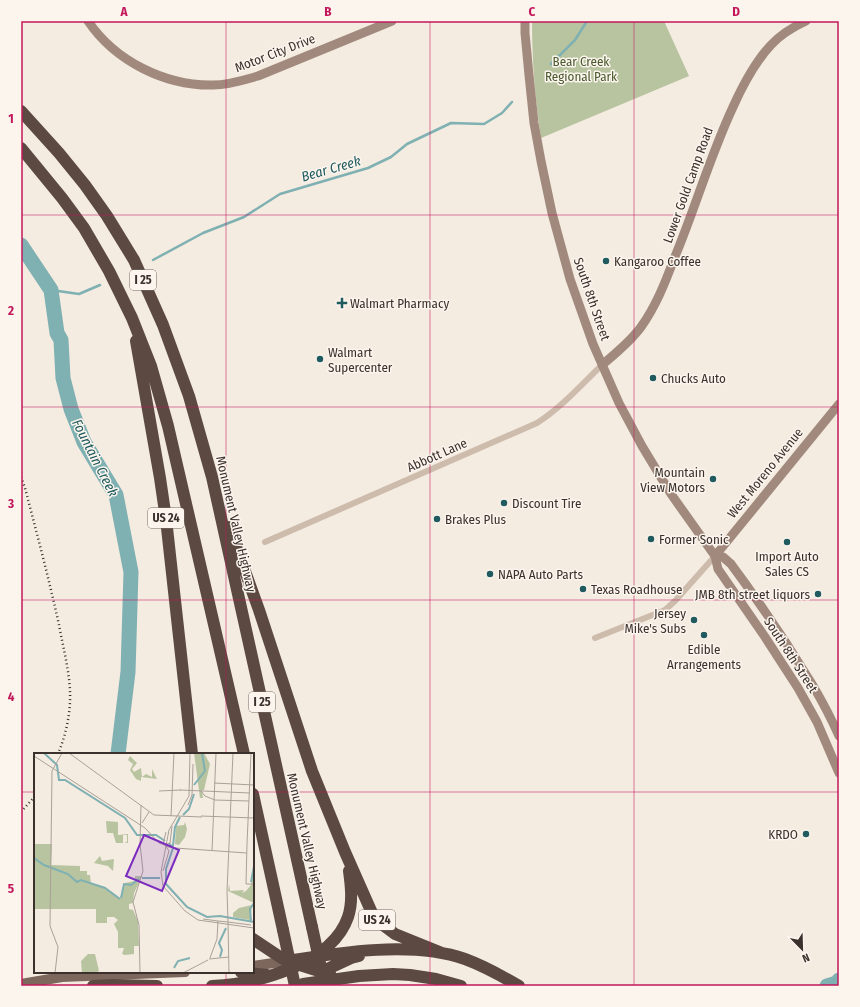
<svg xmlns="http://www.w3.org/2000/svg" width="860" height="1007" font-family="'Fira Sans Condensed',sans-serif">
<style>
.green{fill:#b8c4a0}
.lines{fill:none;stroke-linecap:round;stroke-linejoin:round}
.stream{stroke:#7fb0b2;stroke-width:2.5}
.river{stroke:#7fb0b2;stroke-width:15}
.street{stroke:#cdbbac;stroke-width:6}
.secondary{stroke:#a18a7d;stroke-width:9}
.primary{stroke:#7d675c;stroke-width:10}
.highway{stroke:#5c4a42;stroke-width:12}
.rail{stroke:#3b302b;stroke-width:2.5;stroke-dasharray:1 3;stroke-linecap:butt}
.highway-bridge{stroke:#5c4a42;stroke-width:12}
.grid{fill:none;stroke:#c2185b;stroke-width:1;stroke-opacity:0.55}
.poi-dot{fill:#1f5a5e;stroke:#fbf5ee;stroke-width:1.5}
.labels{text-anchor:middle;dominant-baseline:central;stroke-width:3;stroke-linejoin:round;paint-order:stroke}
.shield{fill:#fbf5ee;stroke:#756b66;stroke-width:1}
.shield-label{font-size:12px;font-weight:bold;fill:#3b302b}
.street-label{font-size:13px;fill:#3b302b;stroke:#fbf5ee}
.park-label{font-size:13px;fill:#4a5a2e;stroke:#fbf5ee}
.poi-label{font-size:13px;fill:#3b302b;stroke:#fbf5ee;text-anchor:start}
.water-label{font-size:14px;font-style:italic;fill:#1f5a5e;stroke:#fbf5ee}
.inset-river{fill:none;stroke:#7fb0b2;stroke-width:2}
.inset-road{fill:none;stroke:#aaa098;stroke-width:1}
.view{fill:#7b2cbf;fill-opacity:0.15;stroke:#7b2cbf;stroke-width:2}
.inset-edge{fill:none;stroke:#3b302b;stroke-width:2}
.neatline{fill:none;stroke:#c2185b;stroke-width:1.5}
.grid-label{font-size:13px;text-anchor:middle;font-weight:bold;fill:#c2185b}
</style>
<rect width="100%" height="100%" fill="#f4ebe1"/>
<!-- green -->
<path class="green" d="M 532,21 L 664,21 L 689,76 L 541,138 C 535,99 532,60 532,21 Z"/>
<g class="lines">
<!-- stream -->
<path class="stream" d="M 551,64 L 575,40 L 587,21
M 153,260 L 203,233 L 244,217 L 280,194 L 368,168 L 391,157 L 407,144 L 451,123 L 484,124 L 502,113 L 512,102
M 51,290 L 79,294 L 100,285"/>
<!-- river -->
<path class="river" d="M 21,245 L 51,290 L 57,333 L 61,340 L 63,378 L 71,409 L 84,442 L 116,495 L 131,572 L 128,672 L 118,754
M 827,986 L 837,983 L 839,980"/>
<!-- street -->
<path class="street" d="M 265,542 L 537,423 C 561,408 581,385 602,365
M 595,638 L 665,610 L 675,601 L 715,556"/>
<!-- secondary -->
<path class="secondary" d="M 88,21 C 115,61 165,86 213,85 C 229,85 244,80 258,76 L 392,21
M 525,21 L 525,33 L 529,75 L 534,123 L 541,161 L 552,213 L 570,279 L 593,344 L 619,403 L 642,446 L 671,494 L 715,556 L 718,569 L 765,637 L 798,688 L 817,722 L 839,773
M 602,365 C 616,353 630,342 641,327 C 656,306 665,283 674,259 C 695,209 710,156 733,107 C 742,87 756,61 771,45 C 781,34 793,27 806,21
M 715,556 L 723,557 L 731,564 C 760,603 787,643 812,684 C 822,701 831,718 839,736
M 715,556 L 839,404"/>
<!-- primary -->
<path class="primary" d="M 253,966 L 287,961
M 21,984 L 62,977 L 185,972"/>
<!-- highway -->
<path class="highway" d="M 21,111 L 59,153 L 85,185 L 107,216 L 134,260 L 163,325 L 189,396 L 212,477 L 312,927
M 21,148 L 62,198 L 84,228 L 109,271 L 132,318 L 151,366 L 168,426 L 244,754
M 136,341 L 160,478 L 166,519 L 192,754
M 229,527 L 259,610 L 312,771 L 345,852 L 372,913 L 379,922 L 395,934 L 442,953
M 253,794 L 283,930
M 253,939 L 280,957 L 287,961 L 322,972 L 330,973
M 287,961 C 341,952 413,941 465,959 C 484,966 502,976 519,986
M 241,972 L 267,975
M 321,972 L 351,958 L 359,956
M 303,984 L 359,976 L 393,974 L 410,975 L 436,979 L 461,986
M 93,986 L 113,985 L 157,986
M 212,986 C 257,984 332,964 348,917 C 353,902 351,886 349,871"/>
<!-- rail -->
<path class="rail" d="M 21,477 L 25,488 C 37,534 49,579 59,625 C 63,647 69,669 70,691 C 71,712 66,735 58,754
M 21,812 L 35,796"/>
<!-- highway-bridge -->
<path class="highway-bridge" d="M 312,927 L 325,986
M 283,930 L 295,986"/>
</g>
<!-- grid -->
<path class="grid" d="M 226,21 L 226,754M 430,21 L 430,986M 634,21 L 634,986M 21,215 L 839,215M 21,407 L 839,407M 21,600 L 839,600M 21,792 L 35,792M 253,792 L 839,792M 226,972 L 226,986"/>
<!-- markers -->
<g class="poi-dot">
<circle cx="606" cy="261" r="4"/>
<path d="M340 297h4v4h4v4h-4v4h-4v-4h-4v-4h4z"/>
<circle cx="320" cy="359" r="4"/>
<circle cx="653" cy="378" r="4"/>
<circle cx="713" cy="479" r="4"/>
<circle cx="504" cy="503" r="4"/>
<circle cx="437" cy="519" r="4"/>
<circle cx="651" cy="539" r="4"/>
<circle cx="787" cy="542" r="4"/>
<circle cx="490" cy="574" r="4"/>
<circle cx="583" cy="589" r="4"/>
<circle cx="818" cy="594" r="4"/>
<circle cx="694" cy="620" r="4"/>
<circle cx="704" cy="635" r="4"/>
<circle cx="806" cy="834" r="4"/>
</g>
<g class="labels">
<!-- shield labels -->
<g class="shield">
<rect x="130" y="270" width="26" height="20" rx="3"/>
<rect x="148" y="508" width="36" height="20" rx="3"/>
<rect x="249" y="692" width="26" height="20" rx="3"/>
<rect x="359" y="910" width="36" height="20" rx="3"/>
</g>
<g class="shield-label">
<text x="143" y="280">I 25</text>
<text x="166" y="518">US 24</text>
<text x="262" y="702">I 25</text>
<text x="377" y="920">US 24</text>
</g>
<!-- street labels -->
<g class="street-label">
<text transform="translate(275 53) rotate(-21)">Motor City Drive</text>
<text transform="translate(688 185) rotate(-70)">Lower Gold Camp Road</text>
<text transform="translate(592 299) rotate(71)">South 8th Street</text>
<text transform="translate(437 455) rotate(-24)">Abbott Lane</text>
<text transform="translate(765 473) rotate(-51)">West Moreno Avenue</text>
<text transform="translate(236 524) rotate(77)">Monument Valley Highway</text>
<text transform="translate(791 655) rotate(57)">South 8th Street</text>
<text transform="translate(307 841) rotate(77)">Monument Valley Highway</text>
</g>
<!-- park labels -->
<g class="park-label">
<text x="581" y="61">Bear Creek<tspan x="581" dy="15">Regional Park</tspan></text>
</g>
<!-- poi labels -->
<g class="poi-label">
<text x="614" y="261">Kangaroo Coffee</text>
<text x="350" y="303">Walmart Pharmacy</text>
<text x="328" y="352">Walmart<tspan x="328" dy="15">Supercenter</tspan></text>
<text x="661" y="378">Chucks Auto</text>
<text x="705" y="472" text-anchor="end">Mountain<tspan x="705" dy="15">View Motors</tspan></text>
<text x="512" y="503">Discount Tire</text>
<text x="445" y="519">Brakes Plus</text>
<text x="659" y="539">Former Sonic</text>
<text x="787" y="556" text-anchor="middle">Import Auto<tspan x="787" dy="15">Sales CS</tspan></text>
<text x="498" y="574">NAPA Auto Parts</text>
<text x="591" y="589">Texas Roadhouse</text>
<text x="810" y="594" text-anchor="end">JMB 8th street liquors</text>
<text x="686" y="613" text-anchor="end">Jersey<tspan x="686" dy="15">Mike's Subs</tspan></text>
<text x="704" y="649" text-anchor="middle">Edible<tspan x="704" dy="15">Arrangements</tspan></text>
<text x="798" y="834" text-anchor="end">KRDO</text>
</g>
<!-- water labels -->
<g class="water-label">
<text transform="translate(331 169) rotate(-16)">Bear Creek</text>
<text transform="translate(95 458) rotate(63)">Fountain Creek</text>
</g>
</g>
<!-- overview -->
<g transform="translate(34 753)">
<rect width="220" height="220" fill="#f4ebe1"/>
<path d="M 160,0 L 170,0 L 176,11 L 170,37 L 168,37 L 169,45 L 166,45 ZM 96,3 L 103,10 L 98,16 L 100,19 L 107,15 L 108,24 L 112,21 L 118,24 L 118,16 L 123,26 L 107,24 L 107,28 L 102,26 L 96,17 L 99,11 L 94,7 ZM 72,68 L 84,69 L 84,82 L 94,81 L 94,90 L 90,90 L 93,89 L 93,82 L 89,82 L 89,90 L 82,90 L 79,80 L 73,80 ZM 151,69 L 153,76 L 151,84 L 145,92 L 141,91 L 142,73 L 150,72 ZM 0,91 L 18,91 L 17,112 L 46,113 L 46,118 L 53,118 L 53,122 L 56,122 L 57,131 L 71,134 L 86,146 L 91,130 L 101,128 L 101,123 L 108,123 L 100,140 L 99,150 L 95,151 L 95,156 L 99,157 L 104,168 L 105,193 L 100,193 L 100,201 L 91,202 L 88,201 L 90,195 L 84,195 L 84,179 L 80,171 L 84,167 L 80,164 L 73,164 L 73,170 L 62,170 L 62,156 L 0,156 ZM 66,103 L 68,108 L 80,106 L 79,118 L 74,113 L 60,110 ZM 220,114 L 219,144 L 220,150 L 194,138 L 195,131 L 196,138 L 210,137 L 208,140 L 212,138 L 217,132 ZM 218,152 L 216,167 L 199,164 L 199,160 L 205,155 ZM 54,201 L 61,201 L 65,218 L 61,220 L 48,220 L 47,208 Z" fill="#b8c4a0"/>
<path class="inset-river" d="M 10,0 L 23,12 L 25,27 L 31,27 L 91,65 L 103,82 L 122,82 L 131,88M 160,32 L 171,18 L 168,0M 149,62 L 155,56 L 160,41M 135,90 L 139,95 L 132,116 L 132,131 L 153,154 L 173,164 L 186,163 L 220,169M 139,93 L 141,74 L 146,64M 0,105 L 10,112 L 34,121 L 43,129 L 47,127 L 71,135 L 86,146M 108,125 L 126,125M 217,129 L 220,113M 87,145 L 90,131 L 97,132 L 105,126M 217,168 L 216,156 L 220,150M 186,204 L 188,197 L 185,190 L 192,175M 140,215 L 144,208 L 156,205"/>
<path class="inset-road" d="M 35,0 L 120,62 L 168,64M 156,0 L 155,43 L 135,77 L 127,119 L 129,133 L 151,158 L 164,167 L 220,175M 0,3 L 111,75 L 125,90 L 133,93M 180,30 L 220,32M 146,37 L 216,40M 125,38 L 147,37M 167,38 L 171,43 L 181,47M 181,47 L 215,48M 154,52 L 158,42 L 159,11M 137,63 L 140,0M 167,63 L 220,65M 108,70 L 115,59M 129,91 L 132,79M 213,91 L 217,0M 213,91 L 212,131 L 220,131M 106,92 L 107,52M 130,92 L 136,90 L 138,73M 131,93 L 143,96M 141,95 L 213,100M 178,98 L 182,0M 129,118 L 135,98 L 131,92M 169,166 L 184,168M 194,169 L 193,138 L 199,0M 176,205 L 183,186 L 184,168 L 194,169M 175,206 L 195,204M 21,220 L 24,194 L 16,173 L 18,18 L 28,0M 106,220 L 105,172 L 99,149 L 109,118 L 106,91M 149,220 L 174,207M 195,220 L 194,169 L 217,172"/>
<path class="view" d="M 110,82 L 145,97 L 128,138 L 92,123 Z"/>
<rect width="220" height="220" class="inset-edge"/>
</g>
<!-- border -->
<rect width="860" height="1007" fill="none" stroke="#fbf5ee" stroke-width="44"/>
<!-- north arrow -->
<g transform="translate(802 949) rotate(157)" stroke="#fbf5ee" stroke-width="3" paint-order="stroke">
<path d="M0-3L7 15L0 10L-7 15Z" fill="#3b302b"/>
<text y="-6" font-size="11" font-weight="bold" text-anchor="middle" fill="#3b302b">N</text>
</g>
<rect x="22" y="22" width="816" height="963" class="neatline"/>
<g class="grid-label">
<text x="124" y="16">A</text>
<text x="328" y="16">B</text>
<text x="532" y="16">C</text>
<text x="736" y="16">D</text>
<text x="11" y="123">1</text>
<text x="11" y="315">2</text>
<text x="11" y="508">3</text>
<text x="11" y="701">4</text>
<text x="11" y="893">5</text>
</g>
</svg>
